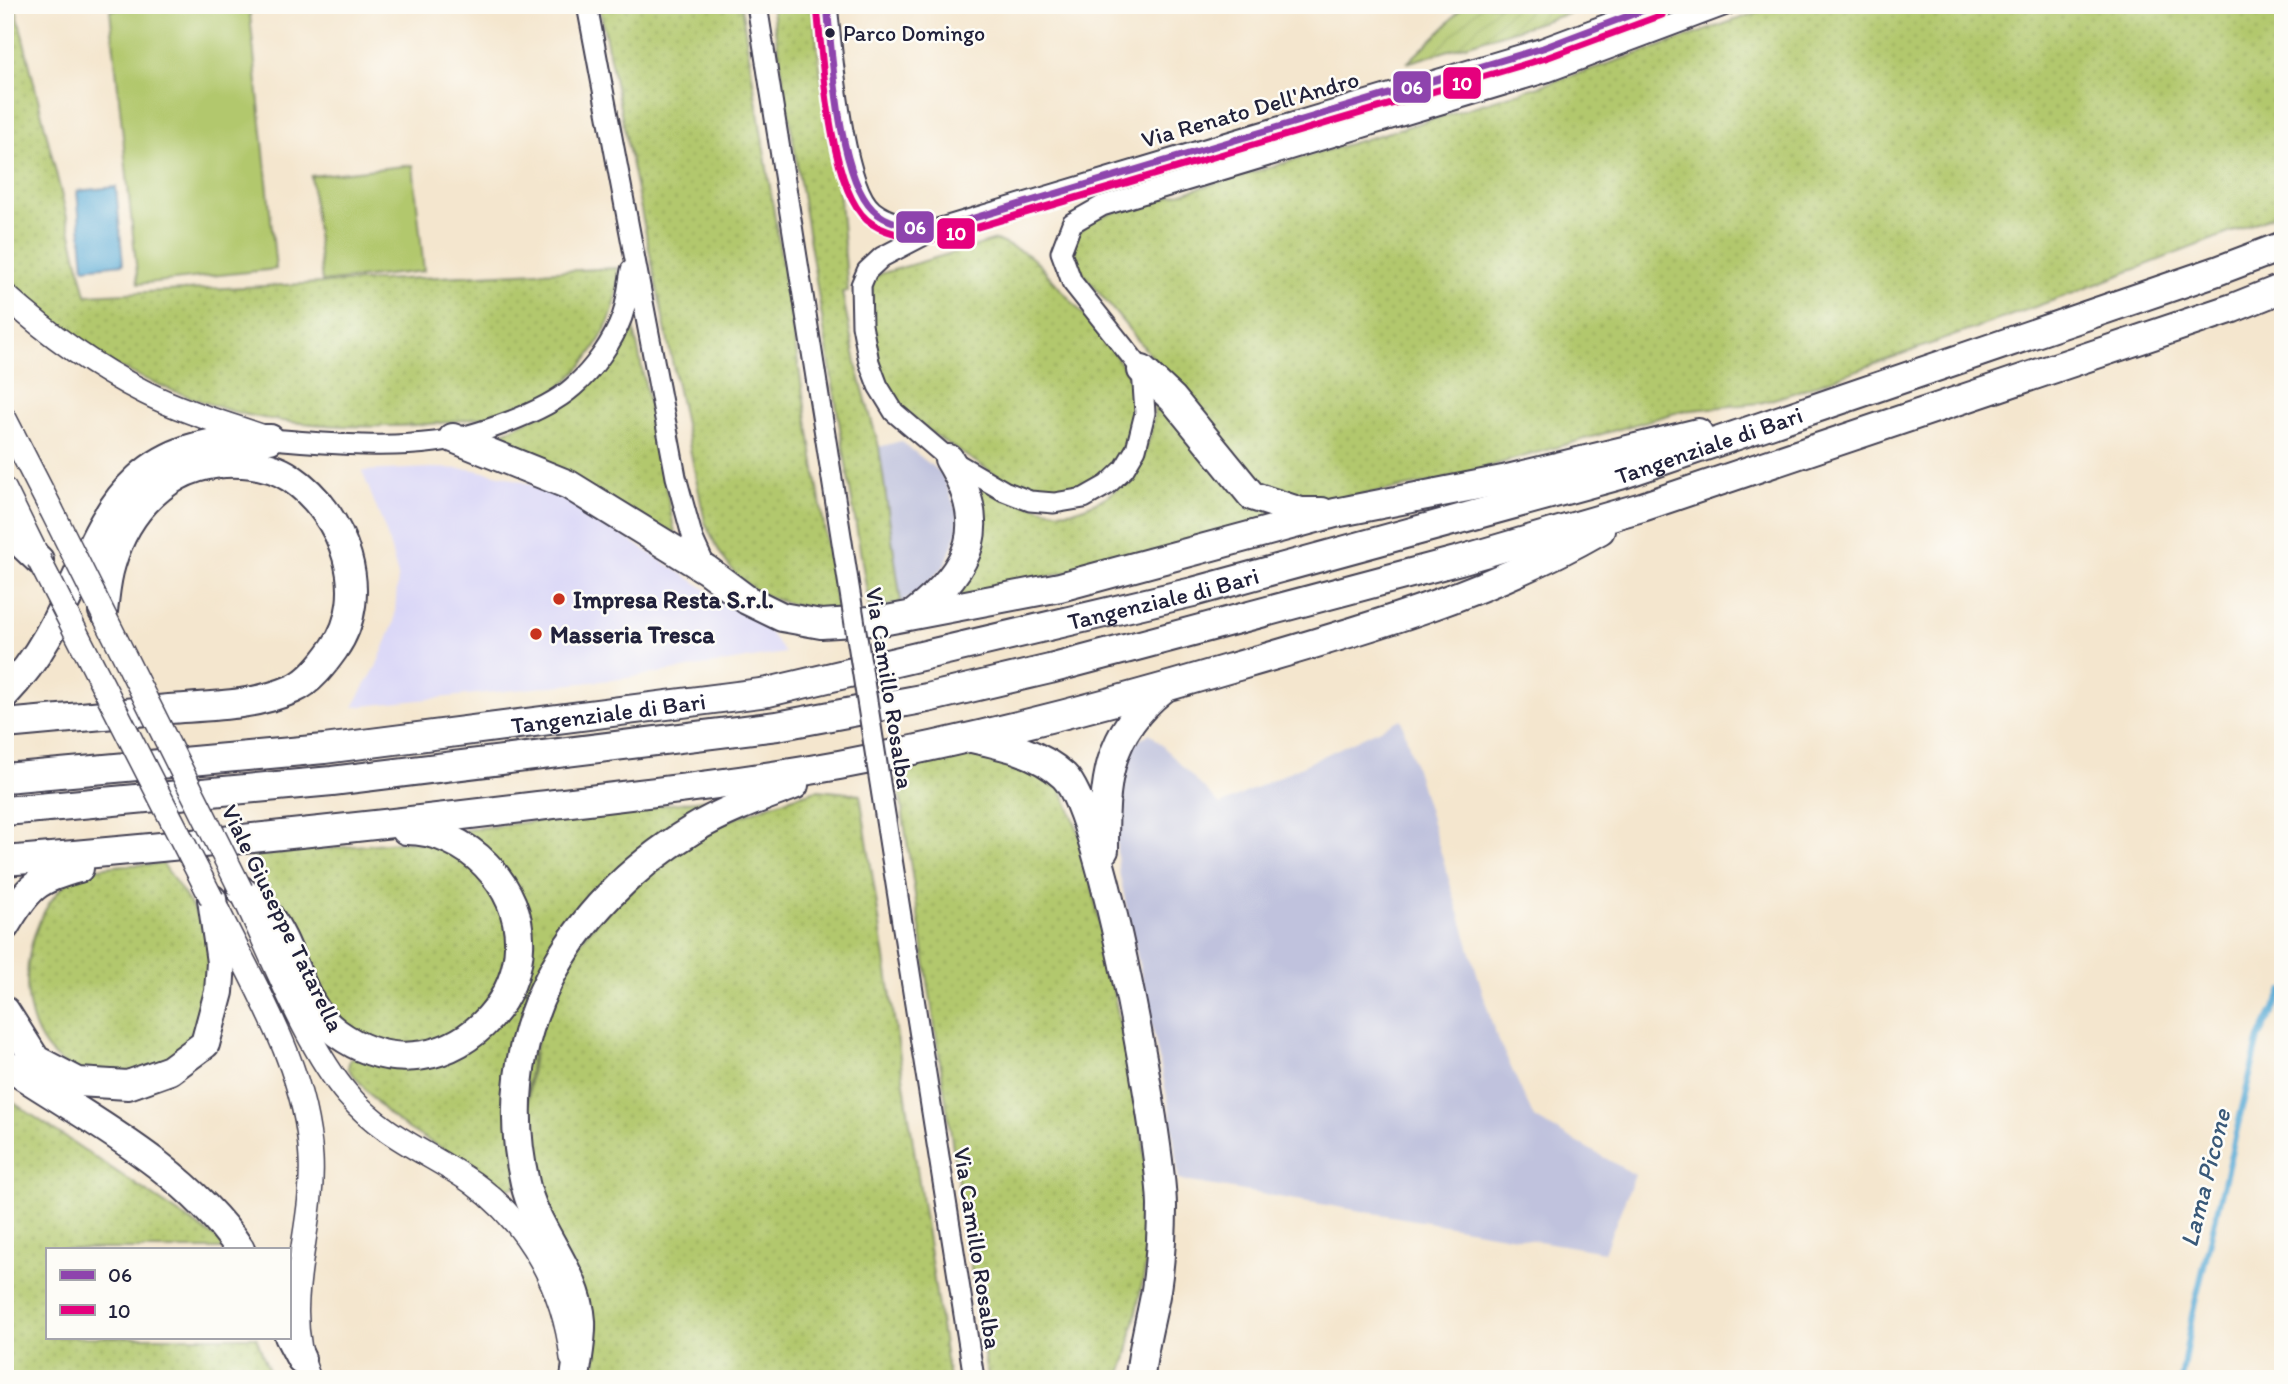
<svg xmlns="http://www.w3.org/2000/svg" width="2288" height="1384" font-family="Itim,sans-serif">
<style>
.built{fill:#d9d6f7}
.industrial{fill:#c0c2dd}
.grass{fill:url(#grass-dots);stroke:#6a7554;stroke-width:2}
.garden{fill:url(#garden-furrows);stroke:#6a7554;stroke-width:2}
.pitch{fill:#b2c86d;stroke:#6a7554;stroke-width:2}
.water{fill:#5cacd6;stroke:#3f6788;stroke-width:2}
.lines{fill:none;stroke-linecap:round;stroke-linejoin:round}
.stream{stroke:#5cacd6;stroke-width:6}
.minor-casing{stroke:#423f51;stroke-width:23}
.major-casing{stroke:#423f51;stroke-width:26}
.highway-casing{stroke:#423f51;stroke-width:32}
.minor{stroke:#fff;stroke-width:19}
.major{stroke:#fff;stroke-width:23}
.highway{stroke:#fff;stroke-width:28}
.minor-bridge-casing{stroke:#423f51;stroke-width:23;stroke-linecap:butt}
.major-bridge-casing{stroke:#423f51;stroke-width:26;stroke-linecap:butt}
.minor-bridge{stroke:#fff;stroke-width:19}
.major-bridge{stroke:#fff;stroke-width:23}
.bus-1-casing{stroke:#fdfcf7;stroke-width:12}
.bus-2-casing{stroke:#fdfcf7;stroke-width:12}
.bus-1{stroke:#8e44ad;stroke-width:7}
.bus-2{stroke:#e5007d;stroke-width:7}
.bus-dot{fill:#22223b;stroke:#fdfcf7;stroke-width:2.5}
.poi-dot{fill:#c8321e;stroke:#fdfcf7;stroke-width:2.5}
.labels{text-anchor:middle;dominant-baseline:central;stroke-width:5;stroke-linejoin:round;paint-order:stroke}
.bus-label{font-size:22px;fill:#22223b;stroke:#fdfcf7;text-anchor:start}
.street-label{font-size:24px;fill:#22223b;stroke:#fdfcf7}
.poi-label{font-size:24px;font-weight:bold;fill:#22223b;stroke:#fdfcf7;text-anchor:start}
.water-label{font-size:26px;font-style:italic;fill:#395979;stroke:#fdfcf7}
.line-badge{stroke:#fdfcf7;stroke-width:2.5}
.badge-label{font-size:19px;text-anchor:middle;font-weight:bold;fill:#fff}
</style>
<defs>
<pattern id="grass-dots" width="8" height="8" patternUnits="userSpaceOnUse" patternTransform="scale(1.75)"><rect width="8" height="8" fill="#b2c86d"/><path d="M2 2h.1M6 6h.1" fill="none" stroke="#99ac5f" stroke-width="1.8" stroke-linecap="round"/></pattern>
<pattern id="garden-furrows" width="10" height="10" patternUnits="userSpaceOnUse" patternTransform="scale(1.75)"><rect width="10" height="10" fill="#b2c86d"/><path d="M-1 1l2-2M0 10L10 0M9 11l2-2" fill="none" stroke="#99ac5f"/></pattern>
</defs>
<rect width="100%" height="100%" fill="#fdfcf7"/>
<filter id="ink" filterUnits="userSpaceOnUse"><feTurbulence type="fractalNoise" baseFrequency=".0143" numOctaves="2"/><feDisplacementMap in="SourceGraphic" scale="14" xChannelSelector="R" yChannelSelector="G"/><feConvolveMatrix kernelMatrix="1 2 1 2 8 2 1 2 1" color-interpolation-filters="sRGB"/></filter>
<filter id="wash" filterUnits="userSpaceOnUse"><feTurbulence type="fractalNoise" baseFrequency=".00686" numOctaves="4" result="noise"/><feDisplacementMap in="SourceGraphic" scale="28" xChannelSelector="R" yChannelSelector="G"/><feGaussianBlur stdDeviation="1.57" result="paint"/><feColorMatrix in="noise" values="0 0 0 0 0 0 0 0 0 0 0 0 0 0 0 0 0 1.4 0 .05"/><feComposite in="paint" operator="in"/></filter>
<g filter="url(#wash)">
<rect width="100%" height="100%" fill="#f4e6ce"/>
<!-- built -->
<path class="built" d="M 432,468 L 470,469 L 505,476 L 544,489 L 574,504 L 766,628 L 785,653 L 620,679 L 353,707 L 376,667 L 394,623 L 398,576 L 386,532 L 362,471 Z"/>
<!-- industrial -->
<path class="industrial" d="M 901,441 L 942,474 L 958,514 L 958,531 L 945,565 L 918,593 L 901,602 L 879,447 Z
M 1401,719 L 1494,1030 L 1534,1118 L 1635,1175 L 1604,1252 L 1179,1180 L 1170,1110 L 1118,867 L 1114,808 L 1128,748 L 1150,733 L 1220,805 Z"/>
<!-- grass -->
<path class="grass" d="M 5,5 L 15,5 L 86,295 L 617,268 C 620,293 614,312 603,334 C 587,363 564,391 532,403 C 457,433 305,433 228,410 C 181,395 133,376 91,352 C 61,335 33,310 5,289 Z
M 599,5 L 741,5 L 838,614 C 766,600 736,596 705,522 Z
M 771,5 L 812,5 L 833,167 L 838,177 L 848,291 L 842,292 L 857,368 L 879,447 L 901,602 L 870,611 Z
M 1777,5 L 2283,5 L 2283,212 L 2071,294 L 1790,394 L 1760,403 L 1682,411 L 1435,482 L 1302,505 L 1256,484 L 1077,266 L 1074,238 L 1092,219 C 1322,152 1552,88 1777,5 Z
M 996,240 L 1027,254 L 1037,262 C 1063,293 1110,340 1127,374 C 1154,426 1110,491 1054,493 C 1024,495 1000,477 976,462 C 951,446 924,430 903,408 C 873,377 870,317 873,276 Z
M 632,319 L 676,538 L 484,441 L 571,401 L 604,367 Z
M 1154,390 L 1278,520 L 1183,545 L 947,600 L 978,486 C 1003,494 1029,507 1055,511 C 1066,513 1081,509 1092,504 C 1139,483 1157,440 1154,390 Z
M 982,752 L 1000,752 L 1060,785 L 1084,845 L 1143,1139 L 1148,1203 L 1146,1265 L 1126,1361 L 1118,1379 L 990,1379 L 986,1368 L 896,768 Z
M 817,790 L 860,794 L 949,1379 L 598,1379 C 595,1359 595,1335 588,1316 C 573,1274 550,1235 538,1192 C 516,1120 531,1031 565,965 C 582,933 642,874 672,853 C 715,822 767,805 817,790 Z
M 735,796 L 542,972 L 516,1187 L 505,1188 C 472,1160 431,1146 397,1121 C 378,1106 363,1087 348,1068 L 350,1059 L 357,1057 L 428,1065 L 527,963 L 463,834 L 465,830 Z
M 407,841 L 443,845 L 475,864 L 504,907 L 509,945 L 502,978 L 469,1026 L 415,1049 L 342,1029 L 273,911 L 251,856 Z
M 163,864 C 201,919 233,955 198,1022 C 182,1052 168,1064 135,1072 C 0,1106 0,905 89,870 C 113,864 139,865 163,864 Z
M 5,1097 L 223,1243 L 225,1249 L 47,1249 L 47,1337 L 256,1337 L 272,1379 L 5,1379 Z"/>
<!-- garden -->
<path class="garden" d="M 1463,5 L 1596,5 L 1407,63 L 1446,26 Z"/>
<!-- pitch -->
<path class="pitch" d="M 159,5 L 249,5 L 276,269 L 138,284 L 110,10 Z
M 413,165 L 424,271 L 322,282 L 311,176 Z"/>
<!-- water -->
<path class="water" d="M 116,187 L 123,264 L 84,268 L 77,191 Z"/>
<g class="lines">
<!-- stream -->
<path class="stream" d="M 2181,1379 L 2192,1315 L 2259,1038 L 2283,991"/>
</g>
</g>
<g filter="url(#ink)">
<g class="lines">
<!-- minor casing -->
<g class="minor-casing">
<path id="minor" d="M 587,5 L 676,477 L 693,539 L 707,570
M 757,5 L 778,137
M 827,5 C 832,48 842,187 873,211 C 891,225 913,226 934,230
M 1658,5 L 1543,48 L 934,230 L 882,257 L 867,271 L 861,285 L 862,325 L 869,362 L 878,386 L 894,412 L 949,459 L 1004,491 L 1030,501 L 1054,503 L 1084,498 L 1107,485 L 1124,469 L 1136,449 L 1145,413 L 1142,370 L 1072,282 L 1061,252 L 1072,223 L 1102,206 L 1547,72 L 1726,5
M 270,439 C 324,443 381,449 435,442 C 473,437 544,413 573,387 C 593,370 613,342 622,317 C 627,303 628,285 631,270"/>
</g>
<!-- major casing -->
<g class="major-casing">
<path id="major" d="M 5,295 C 48,334 94,367 146,393 C 184,412 227,424 267,438
M 5,419 L 51,509
M 5,490 L 36,553
M 244,897 C 272,955 307,1048 348,1095 C 386,1139 429,1152 473,1183 C 530,1224 564,1289 572,1358
M 218,911 C 257,991 306,1068 311,1158 C 315,1233 278,1303 309,1379"/>
</g>
<!-- highway casing -->
<g class="highway-casing">
<g id="highway">
<path d="M 1142,370 L 1173,399 L 1252,496 L 1301,512 L 1322,512"/>
<path d="M 453,438 L 569,485 L 707,570 L 747,600 L 782,617 L 821,624 L 887,620 L 1060,587 L 1335,513 L 1503,480 L 1698,433"/>
<path d="M 5,528 L 39,560"/>
<path d="M 915,613 C 972,568 990,525 949,459"/>
<path d="M 5,694 C 108,588 73,435 270,439"/>
<path d="M 5,724 C 60,719 114,714 169,709 C 210,706 254,706 293,689 C 310,682 324,663 334,649 C 373,594 344,514 291,478 C 272,465 247,462 225,463 C 168,465 126,511 111,564 C 106,579 105,596 103,611"/>
<path d="M 972,738 C 1005,745 1038,752 1064,776 C 1103,814 1161,1141 1162,1206 C 1162,1234 1160,1263 1156,1290 C 1151,1320 1142,1348 1140,1379"/>
<path id="s1" d="M 5,778 L 324,749 L 768,692 L 1193,592 L 1620,475 L 2217,271 L 2283,246"/>
<path d="M 5,811 L 332,781 L 777,726 L 927,698 L 1050,669 L 1460,560 L 1642,507 L 2233,308 L 2283,288"/>
<path d="M 1104,850 C 1104,783 1106,734 1163,689"/>
<path d="M 5,861 C 183,846 360,828 538,806 C 638,794 739,783 839,765 C 971,740 1103,706 1231,668 C 1356,632 1487,595 1600,530"/>
<path d="M 241,890 C 250,898 261,906 268,915 C 295,950 300,1007 337,1033 C 450,1115 582,965 486,865 C 466,844 436,830 406,830"/>
<path d="M 5,926 C 28,887 36,879 79,868"/>
<path d="M 5,1011 L 36,1060 L 78,1082 L 128,1085 L 170,1070 L 205,1044 L 219,992 L 221,962 L 212,899"/>
<path d="M 5,1064 C 85,1117 186,1168 240,1249"/>
<path d="M 289,1336 L 301,1359"/>
<path d="M 575,1379 C 577,1360 582,1339 581,1321 C 578,1272 535,1231 525,1183 C 491,1035 567,906 692,830 C 723,811 759,798 794,785"/>
</g>
</g>
<!-- minor -->
<use href="#minor" class="minor"/>
<!-- major -->
<use href="#major" class="major"/>
<!-- highway -->
<use href="#highway" class="highway"/>
<!-- minor-bridge casing -->
<g class="minor-bridge-casing">
<path id="minor-bridge" d="M 778,137 L 974,1378"/>
</g>
<!-- major-bridge casing -->
<g class="major-bridge-casing">
<path id="major-bridge" d="M 51,509 L 241,890
M 39,560 L 212,899"/>
</g>
<!-- minor-bridge -->
<use href="#minor-bridge" class="minor-bridge"/>
<!-- major-bridge -->
<use href="#major-bridge" class="major-bridge"/>
<!-- bus-1 casing -->
<g class="bus-1-casing">
<path id="bus-1" d="M 827,5 C 832,54 838,176 873,210 C 888,225 914,227 934,230 L 1543,48 L 1657,5"/>
</g>
<!-- bus-2 casing -->
<g class="bus-2-casing">
<path id="bus-2" d="M 817,6 C 822,56 829,187 867,220 C 885,235 912,237 934,240 L 1546,58 L 1662,15"/>
</g>
<!-- bus-1 -->
<use href="#bus-1" class="bus-1"/>
<!-- bus-2 -->
<use href="#bus-2" class="bus-2"/>
</g>
</g>
<!-- markers -->
<circle class="bus-dot" cx="830" cy="33" r="6"/>
<g class="poi-dot">
<circle cx="559" cy="599" r="7"/>
<circle cx="536" cy="634" r="7"/>
</g>
<g class="labels">
<!-- bus labels -->
<g class="bus-label">
<text x="843" y="33">Parco Domingo</text>
</g>
<!-- street labels -->
<g class="street-label">
<text transform="translate(1250 109) rotate(-16)">Via Renato Dell'Andro</text>
<text stroke="none"><textPath href="#s1" startOffset="1741">Tangenziale di Bari</textPath></text>
<text stroke="none"><textPath href="#s1" startOffset="1174">Tangenziale di Bari</textPath></text>
<text transform="translate(890 688) rotate(81)">Via Camillo Rosalba</text>
<text stroke="none"><textPath href="#s1" startOffset="607">Tangenziale di Bari</textPath></text>
<text transform="translate(283 918) rotate(64)">Viale Giuseppe Tatarella</text>
<text transform="translate(978 1248) rotate(81)">Via Camillo Rosalba</text>
</g>
<!-- poi labels -->
<g class="poi-label">
<text x="573" y="599">Impresa Resta S.r.l.</text>
<text x="550" y="634">Masseria Tresca</text>
</g>
<!-- water labels -->
<g class="water-label">
<text transform="translate(2205 1178) rotate(-76)">Lama Picone</text>
</g>
</g>
<g class="line-badge">
<rect x="1442" y="66" width="40" height="34" rx="7" fill="#e5007d"/>
<rect x="1392" y="70" width="40" height="34" rx="7" fill="#8e44ad"/>
<rect x="895" y="210" width="40" height="34" rx="7" fill="#8e44ad"/>
<rect x="936" y="217" width="40" height="33" rx="7" fill="#e5007d"/>
</g>
<g class="badge-label">
<text x="1462" y="90">10</text>
<text x="1412" y="94">06</text>
<text x="915" y="234">06</text>
<text x="956" y="240">10</text>
</g>
<!-- margin -->
<rect width="2288" height="1384" fill="none" stroke="#fdfcf7" stroke-width="28"/>
<!-- legend -->
<rect x="46" y="1248" width="245" height="91" fill="#fdfcf7" stroke="#a5a5ac" stroke-width="2"/>
<rect x="60" y="1270" width="35" height="10" fill="#8e44ad" stroke="#a5a5ac" stroke-width="2"/>
<text x="108" y="1282" font-size="21" fill="#22223b">06</text>
<rect x="60" y="1305" width="35" height="10" fill="#e5007d" stroke="#a5a5ac" stroke-width="2"/>
<text x="108" y="1318" font-size="21" fill="#22223b">10</text>
</svg>
